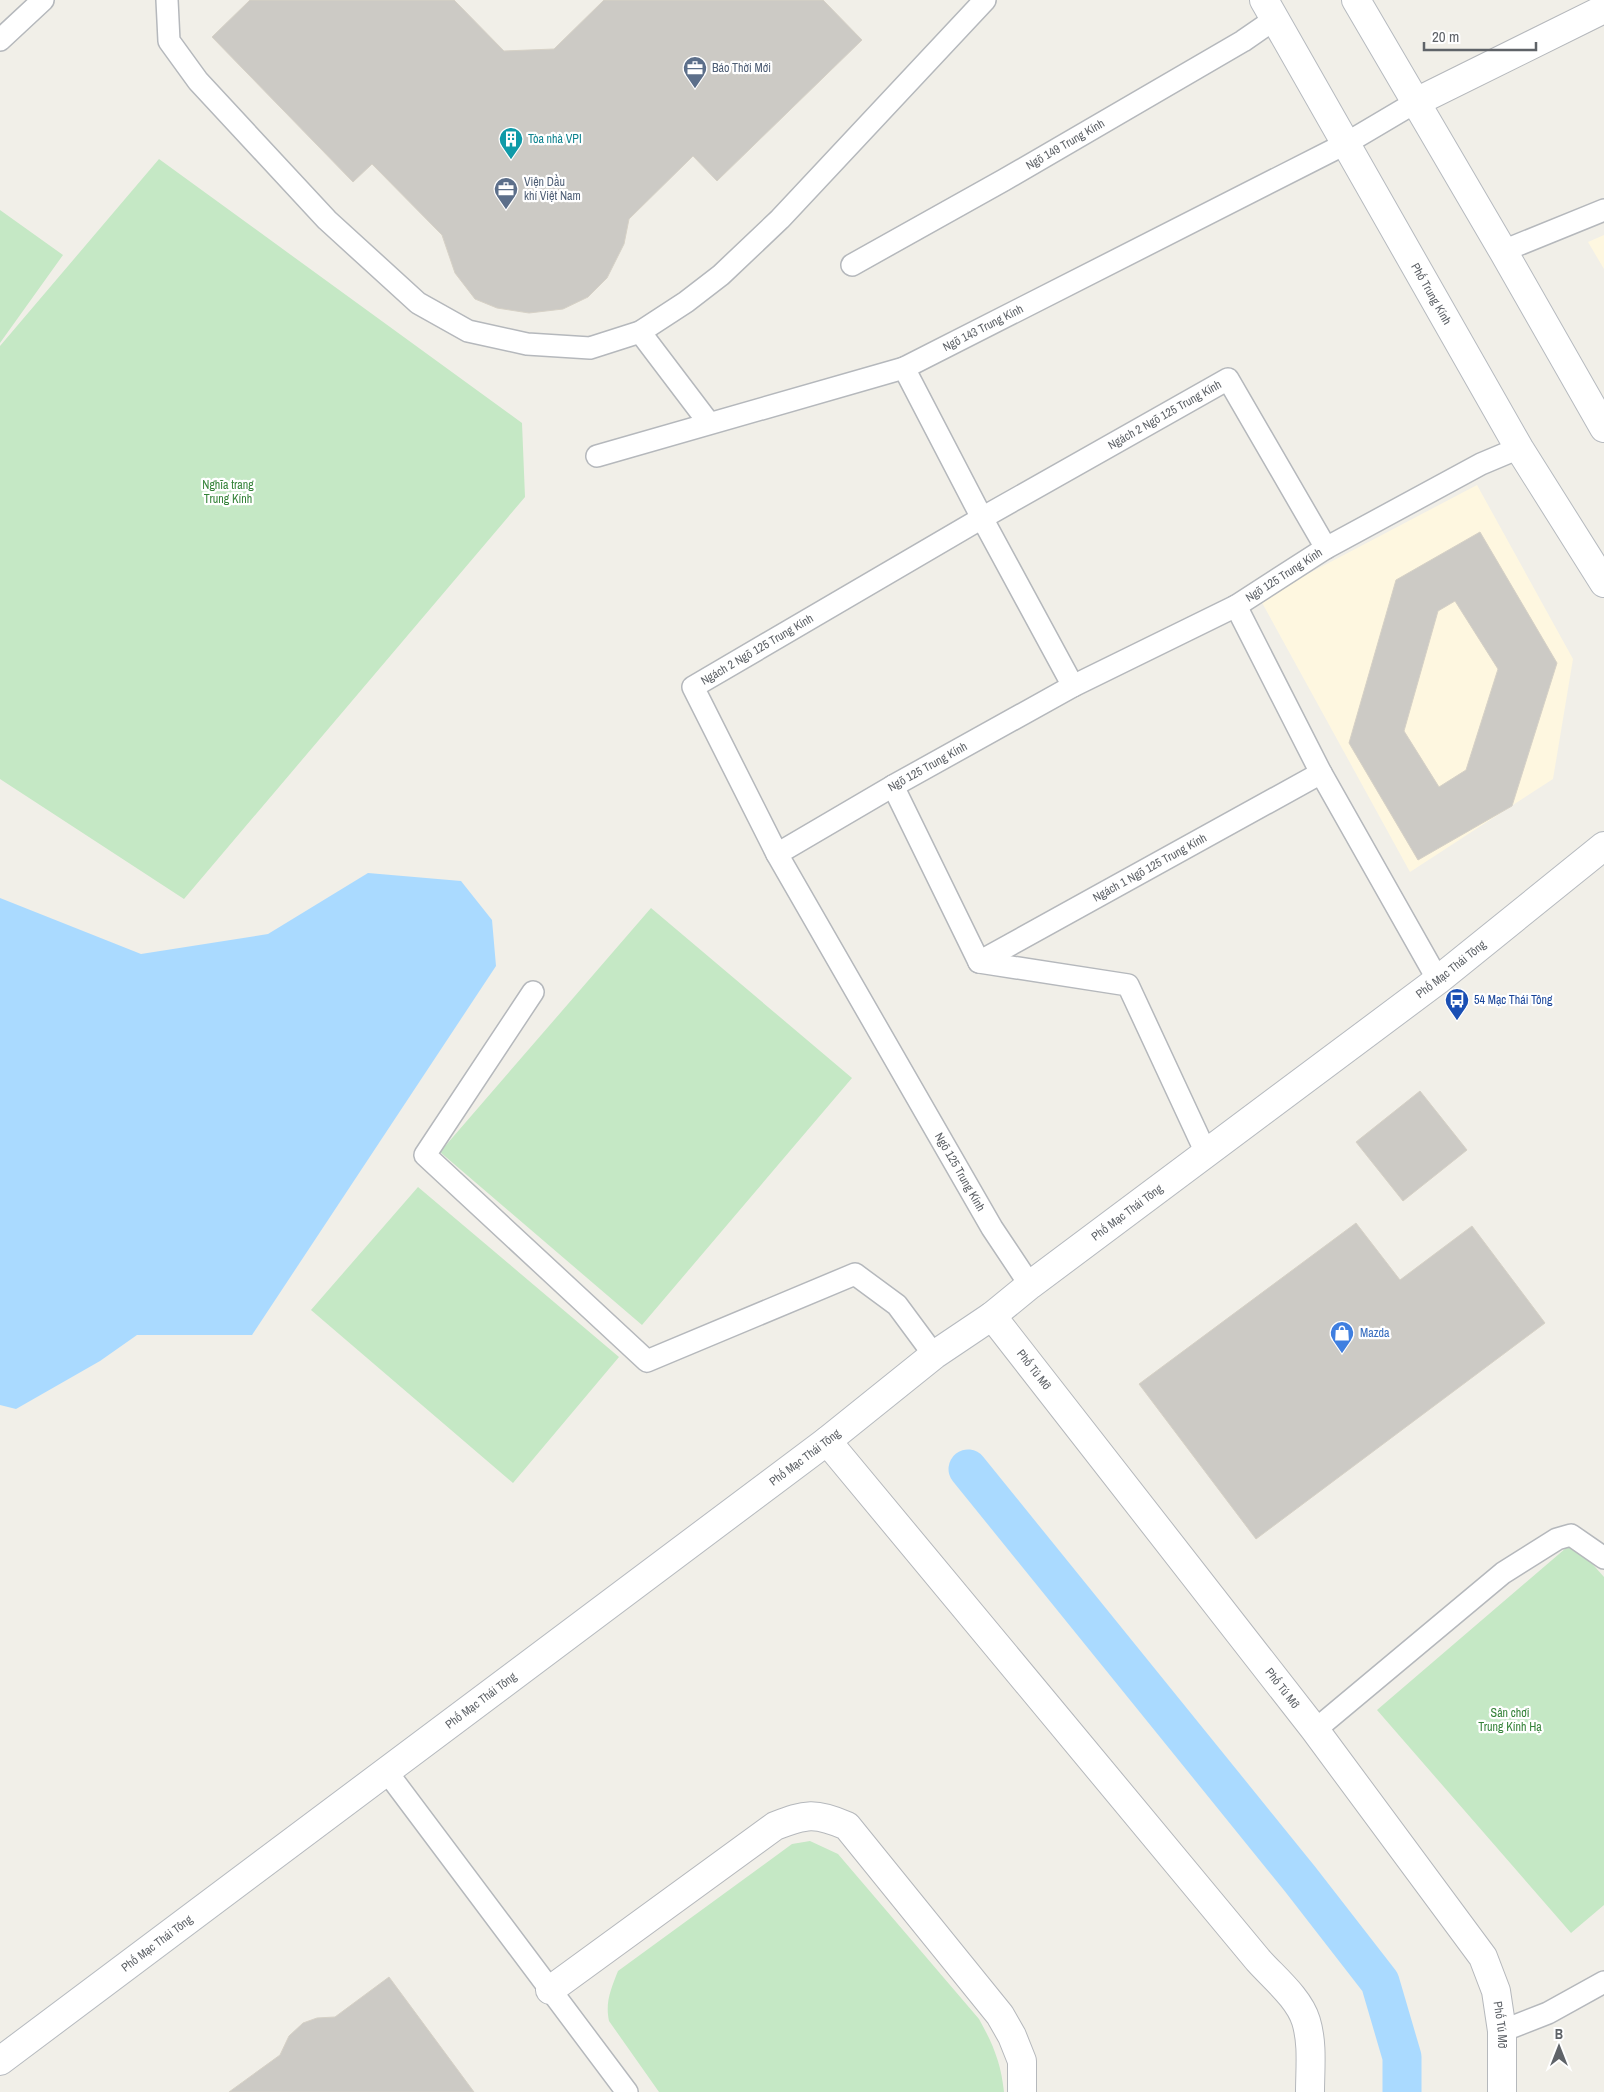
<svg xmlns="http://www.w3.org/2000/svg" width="1604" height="2092" font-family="'Archivo Narrow',sans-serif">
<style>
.commercial{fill:#fef7e0}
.green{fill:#c5e8c5}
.water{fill:#aadaff}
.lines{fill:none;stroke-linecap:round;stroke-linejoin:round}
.canal{stroke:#aadaff;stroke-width:39}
.building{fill:#cccac5;stroke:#d6d1c6;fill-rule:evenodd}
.lane-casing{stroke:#b5b8bc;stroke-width:24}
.street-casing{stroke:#b5b8bc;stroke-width:30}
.secondary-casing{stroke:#b6babf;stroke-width:30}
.lane{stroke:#fff;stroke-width:21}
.street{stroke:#fff;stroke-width:28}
.secondary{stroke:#fff;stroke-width:28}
.labels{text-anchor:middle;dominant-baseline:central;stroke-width:4.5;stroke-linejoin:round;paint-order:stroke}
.service-label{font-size:12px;fill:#4e5e75;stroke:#fff;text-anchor:start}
.culture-label{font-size:12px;fill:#0d838f;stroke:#fff;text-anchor:start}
.street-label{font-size:12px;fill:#5f6368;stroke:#fff}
.park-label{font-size:12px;fill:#348238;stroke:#fff}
.transit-label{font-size:12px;fill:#164399;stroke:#fff;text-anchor:start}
.shop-label{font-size:12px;fill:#366cbe;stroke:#fff;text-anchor:start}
</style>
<rect width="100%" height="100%" fill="#f1efe8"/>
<!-- commercial -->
<path class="commercial" d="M 1604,235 L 1604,269 L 1588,242 Z
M 1477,485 L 1573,659 L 1553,779 L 1410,872 L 1260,599 Z"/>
<!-- green -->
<path class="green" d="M 159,159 L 522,423 L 525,497 L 184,899 L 0,779 L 0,346 Z
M 0,210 L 63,255 L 0,343 Z
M 651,908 L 852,1078 L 642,1325 L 440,1152 Z
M 418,1187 L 619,1357 L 513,1483 L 311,1310 Z
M 1573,1542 L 1604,1577 L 1604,1905 L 1571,1933 L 1377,1710 Z
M 810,1841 L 838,1854 L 979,2019 C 993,2044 1001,2063 1004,2092 L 659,2092 L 609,2021 C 605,2002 611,1989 618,1971 L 792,1844 Z"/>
<!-- water -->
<path class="water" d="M 368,873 L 461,881 L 492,920 L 496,966 L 252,1335 L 137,1335 L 100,1361 L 16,1409 L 0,1405 L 0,898 L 141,954 L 268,934 Z"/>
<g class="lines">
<!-- canal -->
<path class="canal" d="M 968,1469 L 1300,1879 L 1380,1982 L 1402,2057 L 1402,2092"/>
</g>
<!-- building -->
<path class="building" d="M 250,0 L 454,0 L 504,51 L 554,49 L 604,0 L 823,0 L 862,40 L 717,181 L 693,156 L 629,219 L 624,244 L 607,278 L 588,297 L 563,309 L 529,313 L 497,308 L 475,299 L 455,273 L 442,235 L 372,164 L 353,182 L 212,37 Z
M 1480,532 L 1557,663 L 1512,806 L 1418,860 L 1349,743 L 1396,580 ZM 1455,601 L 1498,669 L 1466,770 L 1439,787 L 1404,731 L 1438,611 Z
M 1420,1091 L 1467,1150 L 1403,1201 L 1356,1142 Z
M 1356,1223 L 1400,1280 L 1472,1226 L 1545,1323 L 1256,1539 L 1139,1384 Z
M 389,1977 L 474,2092 L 229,2092 L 280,2055 L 289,2036 L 303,2023 L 317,2018 L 335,2017 Z"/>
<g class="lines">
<!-- lane casing -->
<g class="lane-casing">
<g id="lane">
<path d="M 167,0 L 169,41 L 198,81 L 327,220 L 418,303 L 468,331 L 527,344 L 590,348 L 640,332 L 686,302 L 721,275 L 780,219 L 985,0"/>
<path d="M 0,40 L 43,0"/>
<path d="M 1503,251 L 1604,210"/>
<path id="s1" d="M 852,265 L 1004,180 L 1243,41 L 1275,19"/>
<path d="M 640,332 L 709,423"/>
<path id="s2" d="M 904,368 L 982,518 L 1228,379 L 1326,548"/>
<path id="s3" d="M 597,456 L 904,368 L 1345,144 L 1416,102"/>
<path d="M 1236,606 L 1321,773 L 1438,980"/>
<path d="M 893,786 L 979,962 L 1128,985 L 1207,1155"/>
<path id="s4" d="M 777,854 L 893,786 L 1073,686 L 1236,606 L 1326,548 L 1481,464 L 1519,448"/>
<path id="s5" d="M 979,962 L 1321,773"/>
<path d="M 533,992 L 425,1155 L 647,1361 L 855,1274 L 897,1305 L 934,1355"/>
<path id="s6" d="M 1030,1285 L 992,1228 L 777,854 L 693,687 L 982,518 L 1073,686"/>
<path d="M 1315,1730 L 1503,1573 L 1557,1539 L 1571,1535 L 1604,1558"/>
<path d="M 387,1772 L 627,2092"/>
<path d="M 1502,2031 L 1548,2013 L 1604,1982"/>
</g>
</g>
<!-- street casing -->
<g class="street-casing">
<g id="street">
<path d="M 1416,102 L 1604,9"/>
<path id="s7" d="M 992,1316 L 1315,1730 L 1483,1957 L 1496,1991 L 1502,2031 L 1502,2092"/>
<path d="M 827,1441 L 1258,1960 C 1274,1978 1299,1998 1306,2021 C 1313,2044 1310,2069 1310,2092"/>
<path d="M 550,1990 L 775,1826 C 806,1814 815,1812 847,1826 L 1000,2015 L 1012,2036 L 1022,2061 L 1022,2092"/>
</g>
</g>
<!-- secondary casing -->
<g class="secondary-casing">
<g id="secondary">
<path id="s8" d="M 1264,0 L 1519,448 L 1604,583"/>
<path d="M 1356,0 L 1503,251 L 1604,428"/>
<path id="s9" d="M 0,2061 L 827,1441 L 934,1355 L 992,1316 L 1030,1285 L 1438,980 L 1604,846"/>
</g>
</g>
<!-- lane -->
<use href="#lane" class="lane"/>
<!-- street -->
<use href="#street" class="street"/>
<!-- secondary -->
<use href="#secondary" class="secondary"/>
</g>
<!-- icons -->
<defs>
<g id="office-pin" transform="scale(1.25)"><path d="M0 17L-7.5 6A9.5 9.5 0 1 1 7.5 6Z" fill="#5c6f8a" stroke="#fff"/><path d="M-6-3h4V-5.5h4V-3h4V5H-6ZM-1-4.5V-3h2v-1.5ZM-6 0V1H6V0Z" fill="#fff"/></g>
<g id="building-pin" transform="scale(1.25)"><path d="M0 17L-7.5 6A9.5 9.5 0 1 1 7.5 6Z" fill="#0f9aa8" stroke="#fff"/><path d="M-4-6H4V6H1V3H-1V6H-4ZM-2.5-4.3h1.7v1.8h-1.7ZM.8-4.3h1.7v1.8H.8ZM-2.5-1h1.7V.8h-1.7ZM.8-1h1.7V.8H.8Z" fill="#fff"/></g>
<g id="bus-pin" transform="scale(1.25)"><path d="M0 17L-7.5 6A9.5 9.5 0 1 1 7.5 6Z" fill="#1a4fb4" stroke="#fff"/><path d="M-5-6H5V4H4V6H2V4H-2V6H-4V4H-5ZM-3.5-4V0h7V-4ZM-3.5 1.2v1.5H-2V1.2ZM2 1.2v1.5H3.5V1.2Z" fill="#fff"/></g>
<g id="shop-pin" transform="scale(1.25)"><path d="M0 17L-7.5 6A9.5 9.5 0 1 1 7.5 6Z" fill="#3f7fe0" stroke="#fff"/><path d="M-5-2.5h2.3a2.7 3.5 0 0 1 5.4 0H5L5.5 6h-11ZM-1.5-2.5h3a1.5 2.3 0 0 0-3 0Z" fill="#fff"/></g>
</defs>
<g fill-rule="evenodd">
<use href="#office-pin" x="695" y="68"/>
<use href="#building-pin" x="511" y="139"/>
<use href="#office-pin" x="506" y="189"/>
<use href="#bus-pin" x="1457" y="1000"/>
<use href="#shop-pin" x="1342" y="1333"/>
</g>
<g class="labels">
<!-- service labels -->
<g class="service-label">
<text x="712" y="68">Báo Thời Mới</text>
<text x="524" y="182">Viện Dầu<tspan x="524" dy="14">khí Việt Nam</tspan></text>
</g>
<!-- culture labels -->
<g class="culture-label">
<text x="528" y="139">Tòa nhà VPI</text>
</g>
<!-- street labels -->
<g class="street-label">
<text stroke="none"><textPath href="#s1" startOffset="245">Ngõ 149 Trung Kính</textPath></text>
<text stroke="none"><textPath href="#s8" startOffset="338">Phố Trung Kính</textPath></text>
<text stroke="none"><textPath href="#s3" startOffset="408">Ngõ 143 Trung Kính</textPath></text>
<text stroke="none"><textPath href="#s2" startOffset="379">Ngách 2 Ngõ 125 Trung Kính</textPath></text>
<text stroke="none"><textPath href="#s4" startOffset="579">Ngõ 125 Trung Kính</textPath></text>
<text stroke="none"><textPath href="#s6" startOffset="761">Ngách 2 Ngõ 125 Trung Kính</textPath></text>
<text stroke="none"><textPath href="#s4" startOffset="174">Ngõ 125 Trung Kính</textPath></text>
<text stroke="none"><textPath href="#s5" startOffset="195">Ngách 1 Ngõ 125 Trung Kính</textPath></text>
<text stroke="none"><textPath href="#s9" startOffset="1816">Phố Mạc Thái Tông</textPath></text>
<text transform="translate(960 1172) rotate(60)">Ngõ 125 Trung Kính</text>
<text stroke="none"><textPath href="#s9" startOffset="1411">Phố Mạc Thái Tông</textPath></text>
<text stroke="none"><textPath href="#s7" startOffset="68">Phố Tú Mỡ</textPath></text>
<text stroke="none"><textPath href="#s9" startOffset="1006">Phố Mạc Thái Tông</textPath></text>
<text stroke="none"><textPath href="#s7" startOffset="472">Phố Tú Mỡ</textPath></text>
<text stroke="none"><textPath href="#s9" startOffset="601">Phố Mạc Thái Tông</textPath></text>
<text stroke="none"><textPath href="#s9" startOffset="196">Phố Mạc Thái Tông</textPath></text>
<text stroke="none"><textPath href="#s7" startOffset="878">Phố Tú Mỡ</textPath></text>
</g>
<!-- park labels -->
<g class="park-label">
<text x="228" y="485">Nghĩa trang<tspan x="228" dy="14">Trung Kính</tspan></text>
<text x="1510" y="1713">Sân chơi<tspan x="1510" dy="14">Trung Kính Hạ</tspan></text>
</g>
<!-- transit labels -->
<g class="transit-label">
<text x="1474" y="1000">54 Mạc Thái Tông</text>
</g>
<!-- shop labels -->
<g class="shop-label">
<text x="1360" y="1333">Mazda</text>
</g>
</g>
<!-- north arrow -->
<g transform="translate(1559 2047)" stroke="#ffffff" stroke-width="4" paint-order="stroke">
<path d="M0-4L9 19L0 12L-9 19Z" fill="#5f6368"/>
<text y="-8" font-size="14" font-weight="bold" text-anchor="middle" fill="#5f6368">B</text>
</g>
<!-- scale -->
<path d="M1424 42v8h112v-8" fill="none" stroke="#5f6368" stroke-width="2.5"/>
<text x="1432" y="42" font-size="15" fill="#5f6368" stroke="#ffffff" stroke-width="4" paint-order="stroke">20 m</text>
</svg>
